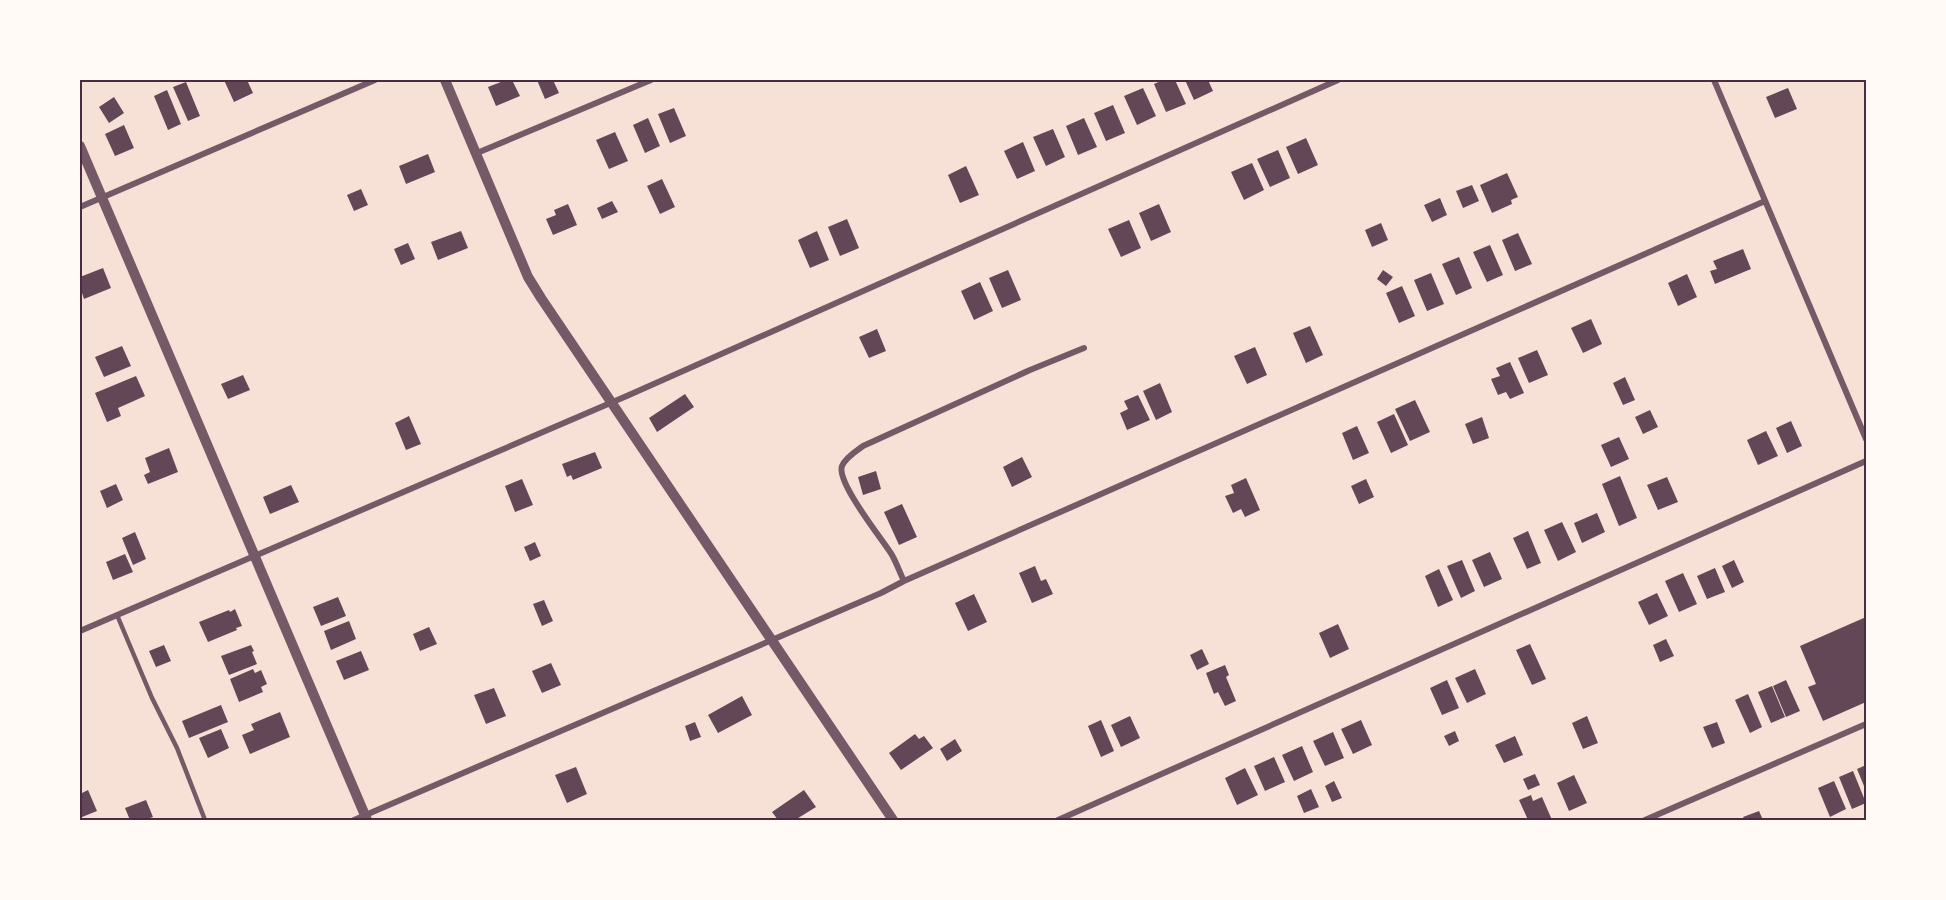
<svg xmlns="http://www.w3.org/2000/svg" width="1946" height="900" font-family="Mulish,sans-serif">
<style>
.building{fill:#644757}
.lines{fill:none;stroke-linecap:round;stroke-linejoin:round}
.service{stroke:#755966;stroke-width:4.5}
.minor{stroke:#755966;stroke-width:6}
.tertiary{stroke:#755966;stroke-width:10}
.neatline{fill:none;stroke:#4a2c40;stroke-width:2}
</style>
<rect width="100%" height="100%" fill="#f7e1d7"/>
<!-- building -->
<path class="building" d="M 224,80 L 247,80 L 253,93 L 234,102 Z
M 506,80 L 512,80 L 520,96 L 496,106 L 488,87 Z
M 537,80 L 553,80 L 559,93 L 545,99 Z
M 1163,80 L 1175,80 L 1186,104 L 1166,112 L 1154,84 Z
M 1185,80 L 1208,80 L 1213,91 L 1194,100 Z
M 186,82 L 200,116 L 188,121 L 173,87 Z
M 1143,88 L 1156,116 L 1137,125 L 1124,96 Z
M 1788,88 L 1797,109 L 1775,118 L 1766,97 Z
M 167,90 L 181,124 L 168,130 L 154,96 Z
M 114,97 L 124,113 L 109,123 L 99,107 Z
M 1113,105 L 1125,133 L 1106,141 L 1094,113 Z
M 674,108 L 686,136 L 670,143 L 658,114 Z
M 648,118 L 660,146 L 645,153 L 633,125 Z
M 1084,118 L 1097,147 L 1078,155 L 1066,126 Z
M 124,125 L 134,148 L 115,156 L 105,134 Z
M 1053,129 L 1065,157 L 1046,166 L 1033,137 Z
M 615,132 L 628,161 L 609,169 L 596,140 Z
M 1306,138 L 1318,165 L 1298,174 L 1286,147 Z
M 1023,142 L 1035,171 L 1017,179 L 1004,151 Z
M 1278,150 L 1290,178 L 1270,187 L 1257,159 Z
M 428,154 L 435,172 L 406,184 L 399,166 Z
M 1252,163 L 1264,190 L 1244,200 L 1231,172 Z
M 966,166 L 979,195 L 960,203 L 948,175 Z
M 1507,173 L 1518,197 L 1511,200 L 1512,204 L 1492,213 L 1480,185 Z
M 662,179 L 675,207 L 660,214 L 647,186 Z
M 1472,185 L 1479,201 L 1463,208 L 1456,191 Z
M 361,189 L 368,205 L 354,211 L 347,195 Z
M 1440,198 L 1447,215 L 1432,222 L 1424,205 Z
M 612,201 L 618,212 L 602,219 L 597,208 Z
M 568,204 L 577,225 L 553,235 L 546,219 L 556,215 L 554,210 Z
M 1159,204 L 1171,232 L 1151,241 L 1139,213 Z
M 847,219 L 859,248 L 840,256 L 828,227 Z
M 1129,220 L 1141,248 L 1121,257 L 1108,229 Z
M 1381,223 L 1388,240 L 1372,247 L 1365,230 Z
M 461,231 L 468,248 L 438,260 L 431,242 Z
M 817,231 L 829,260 L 810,268 L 798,240 Z
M 1518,233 L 1532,264 L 1515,271 L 1502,240 Z
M 408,243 L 415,259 L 401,265 L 394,249 Z
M 1490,245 L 1503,275 L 1487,282 L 1473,252 Z
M 1743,249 L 1751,269 L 1715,284 L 1710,271 L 1717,269 L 1713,261 Z
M 1459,257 L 1472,288 L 1456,295 L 1442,264 Z
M 103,268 L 111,288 L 84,299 L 80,287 L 80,277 Z
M 1008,270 L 1021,300 L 1002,308 L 989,278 Z
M 1383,270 L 1393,277 L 1386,286 L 1377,279 Z
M 1431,273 L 1444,304 L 1427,311 L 1414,280 Z
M 1687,274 L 1697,297 L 1678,306 L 1668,283 Z
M 980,282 L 993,311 L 974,320 L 961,291 Z
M 1402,286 L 1415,316 L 1399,323 L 1386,293 Z
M 1591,319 L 1602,344 L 1583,353 L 1571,328 Z
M 1310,326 L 1323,355 L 1306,363 L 1293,333 Z
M 877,329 L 886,351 L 869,358 L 859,337 Z
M 122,346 L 131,366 L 104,377 L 95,357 Z
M 1255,347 L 1267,375 L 1247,384 L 1234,356 Z
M 1537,350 L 1548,375 L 1529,383 L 1518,358 Z
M 1510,362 L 1524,393 L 1510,399 L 1506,392 L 1498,395 L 1491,379 L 1500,376 L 1496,368 Z
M 243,375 L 250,390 L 228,399 L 221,384 Z
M 136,376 L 145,396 L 118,408 L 121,416 L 107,422 L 95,393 Z
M 1625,377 L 1635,400 L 1623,405 L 1613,383 Z
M 1160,383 L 1172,412 L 1156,420 L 1143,391 Z
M 685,394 L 694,407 L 657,432 L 649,418 Z
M 1138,395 L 1150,420 L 1127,430 L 1120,413 L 1128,409 L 1124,401 Z
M 1415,400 L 1430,432 L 1410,441 L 1395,409 Z
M 1650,410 L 1658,427 L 1643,434 L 1635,417 Z
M 1394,414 L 1408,445 L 1391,453 L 1377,422 Z
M 409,416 L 421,444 L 406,450 L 395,423 Z
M 1482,417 L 1489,438 L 1473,444 L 1465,424 Z
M 1791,421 L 1802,446 L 1787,453 L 1776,428 Z
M 1357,426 L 1369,453 L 1353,460 L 1342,433 Z
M 1766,431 L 1778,456 L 1758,465 L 1747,440 Z
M 1619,437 L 1629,459 L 1611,467 L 1601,445 Z
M 169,448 L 178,472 L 148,484 L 144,475 L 150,472 L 145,458 Z
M 595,452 L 602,468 L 573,480 L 571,475 L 567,477 L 562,464 Z
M 1022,457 L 1032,477 L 1012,487 L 1003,467 Z
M 876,471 L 881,489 L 863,495 L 858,477 Z
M 1620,476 L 1637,518 L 1619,526 L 1602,484 Z
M 1667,477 L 1678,502 L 1658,510 L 1647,485 Z
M 1246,478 L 1260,510 L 1245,517 L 1241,509 L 1233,513 L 1225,496 L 1234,493 L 1231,485 Z
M 522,479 L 533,505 L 515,512 L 505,486 Z
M 1366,479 L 1374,497 L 1359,504 L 1351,486 Z
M 116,484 L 123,500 L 107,508 L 100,491 Z
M 291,485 L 299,502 L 270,514 L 263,497 Z
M 902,504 L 917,537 L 899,545 L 884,512 Z
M 1597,513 L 1605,532 L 1582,543 L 1574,523 Z
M 1562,522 L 1576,552 L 1558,561 L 1544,530 Z
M 1528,531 L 1541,563 L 1527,569 L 1513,538 Z
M 135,532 L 146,559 L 133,565 L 122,538 Z
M 535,542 L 541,556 L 530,561 L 524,547 Z
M 1490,552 L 1502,579 L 1484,587 L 1472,560 Z
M 125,554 L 133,572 L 113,580 L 106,562 Z
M 1462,560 L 1475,591 L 1461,598 L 1447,566 Z
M 1734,560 L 1744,582 L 1732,588 L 1722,566 Z
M 1035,566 L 1041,581 L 1046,579 L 1053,594 L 1032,603 L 1019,573 Z
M 1715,568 L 1725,592 L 1707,599 L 1697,576 Z
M 1439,569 L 1453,600 L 1438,607 L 1425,576 Z
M 1683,573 L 1697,604 L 1679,612 L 1665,581 Z
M 1657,593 L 1668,616 L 1649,625 L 1638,602 Z
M 974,594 L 987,622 L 968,631 L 955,603 Z
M 338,597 L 346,616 L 321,626 L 313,607 Z
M 544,600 L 553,621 L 542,626 L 533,604 Z
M 235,609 L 242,626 L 236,628 L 237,630 L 208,642 L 199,622 L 229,610 L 230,612 Z
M 1866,617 L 1866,702 L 1823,721 L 1808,687 L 1816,684 L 1800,646 Z
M 349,621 L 356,639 L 331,650 L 324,631 Z
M 1338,624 L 1349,649 L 1330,658 L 1319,633 Z
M 429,627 L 437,644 L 420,651 L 413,634 Z
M 1666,639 L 1674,656 L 1660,662 L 1653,645 Z
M 1530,644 L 1546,679 L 1532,685 L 1516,650 Z
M 164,645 L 171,661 L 156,667 L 149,651 Z
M 251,645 L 254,651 L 252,652 L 257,664 L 229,675 L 221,656 Z
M 1202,649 L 1209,664 L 1197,670 L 1190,655 Z
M 361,651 L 369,670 L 344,680 L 336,661 Z
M 551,663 L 561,685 L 542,693 L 532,671 Z
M 1225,665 L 1229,675 L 1226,677 L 1236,701 L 1225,706 L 1218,692 L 1214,694 L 1206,673 Z
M 253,669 L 255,673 L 261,670 L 267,684 L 261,687 L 263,692 L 239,702 L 230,679 Z
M 1475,669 L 1486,694 L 1467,703 L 1455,678 Z
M 1447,680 L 1459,708 L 1442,715 L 1430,688 Z
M 1786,680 L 1800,711 L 1786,717 L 1773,686 Z
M 1772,686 L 1785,717 L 1771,723 L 1758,692 Z
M 494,688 L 506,716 L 486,724 L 474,695 Z
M 1748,694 L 1762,727 L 1750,733 L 1735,700 Z
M 742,696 L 752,715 L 718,733 L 708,715 Z
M 221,705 L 228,722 L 189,738 L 182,721 Z
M 280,712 L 290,737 L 250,754 L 242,735 L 254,730 L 251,724 Z
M 1130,716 L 1140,738 L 1121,747 L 1111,725 Z
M 1587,716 L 1598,743 L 1583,749 L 1572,723 Z
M 1101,720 L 1114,751 L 1101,757 L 1088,726 Z
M 1361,720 L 1372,745 L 1353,754 L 1341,729 Z
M 695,722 L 701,737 L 690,741 L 685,726 Z
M 1717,722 L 1725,743 L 1712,748 L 1703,727 Z
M 221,729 L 229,748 L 208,758 L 199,738 Z
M 1455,731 L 1459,741 L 1449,746 L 1444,736 Z
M 1333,732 L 1344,758 L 1325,766 L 1313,741 Z
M 915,734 L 919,739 L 924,736 L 933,748 L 901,770 L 889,753 Z
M 1515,736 L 1523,755 L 1504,763 L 1495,745 Z
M 955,739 L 962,751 L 947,761 L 940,749 Z
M 1302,746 L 1313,772 L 1294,781 L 1282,755 Z
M 1274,757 L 1285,782 L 1265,791 L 1254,766 Z
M 1866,765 L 1866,791 L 1857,769 Z
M 576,767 L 587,794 L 567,803 L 555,775 Z
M 1245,768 L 1258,795 L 1237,805 L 1225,778 Z
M 1853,771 L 1866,803 L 1852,809 L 1839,777 Z
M 1535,774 L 1540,785 L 1528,790 L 1523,779 Z
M 1574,775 L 1587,803 L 1569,811 L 1557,783 Z
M 1334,781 L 1342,798 L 1332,802 L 1325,786 Z
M 1834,781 L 1846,809 L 1830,817 L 1818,788 Z
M 1311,789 L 1319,807 L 1304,813 L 1297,796 Z
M 88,790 L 97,811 L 82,817 L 80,812 L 80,794 Z
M 804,790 L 816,807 L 795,820 L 778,820 L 772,812 Z
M 1531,795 L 1533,801 L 1542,797 L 1552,820 L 1528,820 L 1519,800 Z
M 146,800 L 153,817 L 144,820 L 130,820 L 125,808 Z
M 1759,811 L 1763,820 L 1745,820 L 1743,817 Z"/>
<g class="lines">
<!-- service -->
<path class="service" d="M 117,615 L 152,698 L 177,748 L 205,820"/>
<!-- minor -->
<path class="minor" d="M 1714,80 L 1866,439
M 477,153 L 651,80
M 80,207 L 375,80
M 904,581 C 900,573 897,564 892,555 C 882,539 836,482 842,466 C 845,458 856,451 863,446 L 1030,370 L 1084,348
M 80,631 L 629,395 L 1338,80
M 354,820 L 881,593 L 904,581 L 1765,201
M 1058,820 L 1866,461
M 1645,820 L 1866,724"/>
<!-- tertiary -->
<path class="tertiary" d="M 445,80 L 528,277 L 541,298 L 893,820
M 80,146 L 367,820"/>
</g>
<!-- border -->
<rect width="1946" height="900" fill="none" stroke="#fffaf5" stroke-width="162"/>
<rect x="81" y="81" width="1784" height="738" class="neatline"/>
</svg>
